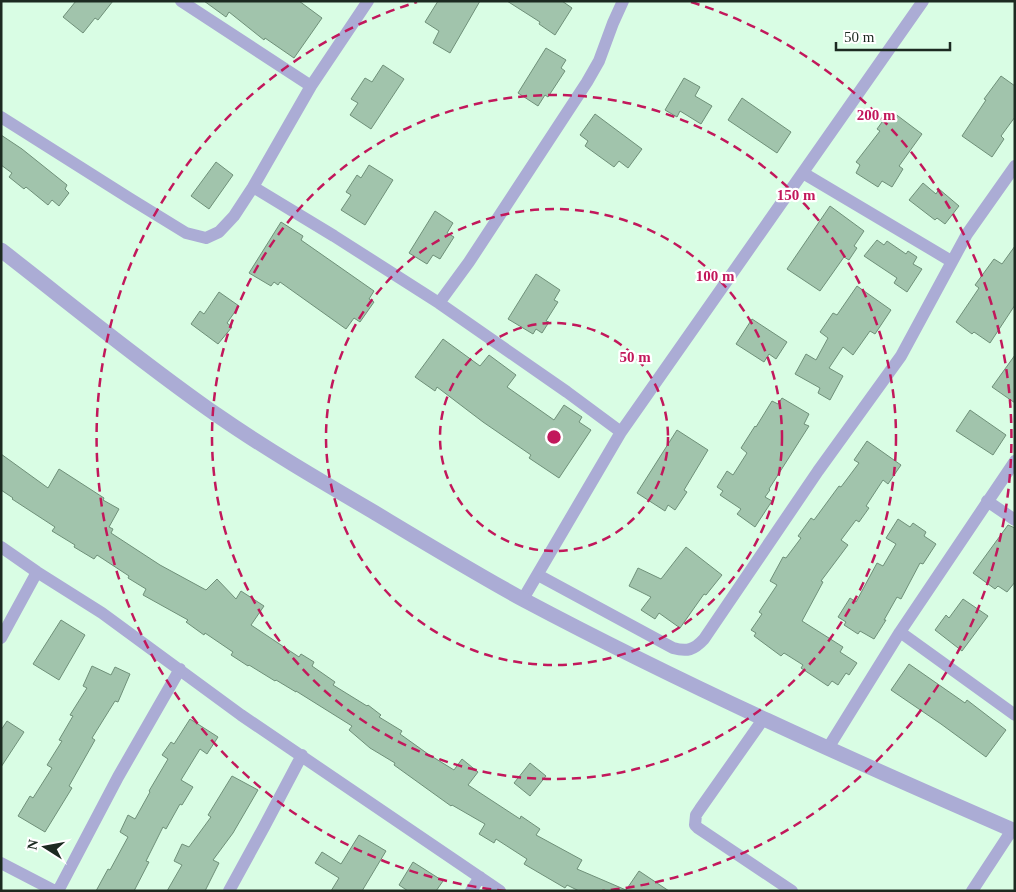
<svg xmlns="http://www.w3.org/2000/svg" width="1016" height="892" font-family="Georgia,serif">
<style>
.building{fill:#a1c4ac;stroke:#6f9079}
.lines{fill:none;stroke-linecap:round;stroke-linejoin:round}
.minor{stroke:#abacd5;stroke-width:12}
.tertiary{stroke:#abacd5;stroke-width:15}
.ring{fill:none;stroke:#c2185b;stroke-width:2.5;stroke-dasharray:9 6}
.centre{fill:#c2185b;stroke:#fff;stroke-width:2.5}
.ring-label{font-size:15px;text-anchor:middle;font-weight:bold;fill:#c2185b;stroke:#fff;stroke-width:4.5;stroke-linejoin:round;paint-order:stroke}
</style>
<rect width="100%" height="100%" fill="#d9fde4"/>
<!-- building -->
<path class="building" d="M 76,1 L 113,1 L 98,20 L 95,18 L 83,33 L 63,17 Z
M 204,1 L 299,1 L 322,18 L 294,58 L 265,38 L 264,40 L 229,12 L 226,17 Z
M 438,1 L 480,1 L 450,53 L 433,43 L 439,31 L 425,22 Z
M 507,1 L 562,1 L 572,8 L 555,35 L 539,24 L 540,22 Z
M 546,48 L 566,60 L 561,68 L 565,71 L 548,97 L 545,95 L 538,106 L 518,93 Z
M 383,65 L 404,79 L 371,129 L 350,115 L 358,103 L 351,99 L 365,78 L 372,82 Z
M 1001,76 L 1015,86 L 1015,117 L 1001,136 L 1004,139 L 992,157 L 962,136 L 986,100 L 984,99 Z
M 684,78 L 700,87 L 695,96 L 712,106 L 701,124 L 680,111 L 677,117 L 665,110 Z
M 742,98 L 791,132 L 777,153 L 728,120 Z
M 894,113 L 922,134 L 899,166 L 903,169 L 892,187 L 882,181 L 878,187 L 856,173 L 860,165 L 856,162 L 880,131 L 877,129 L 885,118 L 888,120 Z
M 595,114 L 642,149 L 628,168 L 619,161 L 614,167 L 585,146 L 588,141 L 580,135 Z
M 1,135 L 22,149 L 67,185 L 65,189 L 69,193 L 59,206 L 52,200 L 48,205 L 26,187 L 24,189 L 9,177 L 12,173 L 1,165 Z
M 216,162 L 233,175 L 209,209 L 191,196 Z
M 369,165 L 393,180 L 365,225 L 341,210 L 351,195 L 346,192 L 357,175 L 361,178 Z
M 923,183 L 936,194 L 939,189 L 959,206 L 945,224 L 937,218 L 935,220 L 909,200 Z
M 830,206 L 864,231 L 854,246 L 857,248 L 849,260 L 844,257 L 820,291 L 787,269 Z
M 435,211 L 453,223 L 447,233 L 454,237 L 440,259 L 433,255 L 427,264 L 409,253 Z
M 281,222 L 303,236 L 301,240 L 374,291 L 369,299 L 374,302 L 360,322 L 354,318 L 346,329 L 280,282 L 278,285 L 274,282 L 271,286 L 249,273 Z
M 877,240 L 884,245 L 887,241 L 906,254 L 908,251 L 917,257 L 913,264 L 922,269 L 907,292 L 894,283 L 897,278 L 864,256 Z
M 1015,246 L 1015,305 L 990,343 L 974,332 L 972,334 L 956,322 L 979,288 L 975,285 L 994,259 L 1002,264 Z
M 536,274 L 560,290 L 554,300 L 558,302 L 546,321 L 549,322 L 542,333 L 536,329 L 533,334 L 508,319 Z
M 857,286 L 891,310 L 875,334 L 870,331 L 853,355 L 843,347 L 829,368 L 843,376 L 830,400 L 818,393 L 820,388 L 795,374 L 806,354 L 816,360 L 828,338 L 820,332 L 833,313 L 837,315 Z
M 219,292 L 239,306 L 227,323 L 232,327 L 218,344 L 191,324 L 200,311 L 204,314 Z
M 752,319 L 787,342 L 776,359 L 769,354 L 764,362 L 736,344 Z
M 443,339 L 480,366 L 489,355 L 516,375 L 507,387 L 554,420 L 564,405 L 582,417 L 579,422 L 591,430 L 559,478 L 529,458 L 531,455 L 483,422 L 437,387 L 435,391 L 415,377 Z
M 1015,355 L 1015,403 L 992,387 Z
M 782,398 L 809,414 L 804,424 L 809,426 L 769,489 L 770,490 L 765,497 L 772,501 L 755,527 L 737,514 L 741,509 L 720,495 L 723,491 L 717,487 L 727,471 L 733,475 L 747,453 L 741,448 L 755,426 L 756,427 L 772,401 L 778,404 Z
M 970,410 L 1006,435 L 993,455 L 956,431 Z
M 677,430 L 708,450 L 684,490 L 687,492 L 675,510 L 668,505 L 665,511 L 637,493 Z
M 867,441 L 901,465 L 888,484 L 883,480 L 866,506 L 869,508 L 859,522 L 856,520 L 841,540 L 848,545 L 821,581 L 823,582 L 802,621 L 843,647 L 840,652 L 857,663 L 849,675 L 846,673 L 838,685 L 832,681 L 828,686 L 801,668 L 803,665 L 784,653 L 781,656 L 754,636 L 756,633 L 751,630 L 762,614 L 759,612 L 777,585 L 770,581 L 783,557 L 786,558 L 801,538 L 798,536 L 811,518 L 814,520 L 839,486 L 841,487 L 859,463 L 854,460 Z
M 1,454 L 48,488 L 59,469 L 104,498 L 103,500 L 119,509 L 109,527 L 113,529 L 111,533 L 160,565 L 206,590 L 217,579 L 236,599 L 241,591 L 264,606 L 251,625 L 299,657 L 301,654 L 314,662 L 312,666 L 335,682 L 333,685 L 367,706 L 368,705 L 381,715 L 379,717 L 402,731 L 400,734 L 428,754 L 454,770 L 462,759 L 478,772 L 468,785 L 520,819 L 521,816 L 540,829 L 536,835 L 582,860 L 577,869 L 626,890 L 639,871 L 669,891 L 579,891 L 567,885 L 565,888 L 524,864 L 527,859 L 496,839 L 494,843 L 479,834 L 485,824 L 452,805 L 451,806 L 394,765 L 395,763 L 370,748 L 349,730 L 352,726 L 296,691 L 296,692 L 276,680 L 275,681 L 249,665 L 248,666 L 231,655 L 233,652 L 205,633 L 204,635 L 186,622 L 188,620 L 143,595 L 146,589 L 128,578 L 129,576 L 97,555 L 94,559 L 74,547 L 75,545 L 52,531 L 55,527 L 12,499 L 13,498 L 1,490 Z
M 898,519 L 910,527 L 913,523 L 926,532 L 924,536 L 936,544 L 923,564 L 920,563 L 901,599 L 897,597 L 884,620 L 886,620 L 874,639 L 860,631 L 858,634 L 844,625 L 846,622 L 838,617 L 850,598 L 856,602 L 877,563 L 883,566 L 896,544 L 886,538 Z
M 1008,525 L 1015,528 L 1015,582 L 1007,592 L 998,586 L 995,589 L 973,573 Z
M 686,547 L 722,575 L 706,595 L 704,594 L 680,628 L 659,613 L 655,619 L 641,610 L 651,597 L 629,586 L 638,568 L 661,579 Z
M 963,599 L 988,616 L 962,651 L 935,630 L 946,615 L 949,618 Z
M 61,620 L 85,635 L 59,680 L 33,664 Z
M 909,664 L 965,703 L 967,700 L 1006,730 L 986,757 L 941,724 L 891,690 Z
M 92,666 L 111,675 L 115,667 L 130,674 L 118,702 L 115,701 L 92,738 L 95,740 L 69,786 L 72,788 L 45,832 L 18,816 L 30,796 L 33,798 L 52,768 L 47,765 L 62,741 L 59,740 L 73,716 L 70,715 L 87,688 L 83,686 Z
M 190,719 L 218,737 L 207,754 L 200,749 L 181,780 L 193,787 L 182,805 L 180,804 L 166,829 L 163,827 L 146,861 L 149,862 L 134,891 L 96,891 L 108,869 L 110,870 L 128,837 L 120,832 L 128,815 L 135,819 L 150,792 L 149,791 L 168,759 L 162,755 L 171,742 L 174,744 Z
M 7,721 L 24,732 L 1,767 L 1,730 Z
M 530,763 L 546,776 L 530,796 L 514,783 Z
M 232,776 L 258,790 L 233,833 L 213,860 L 219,863 L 205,891 L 167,891 L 182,865 L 174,861 L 182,844 L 189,847 L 211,817 L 208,815 Z
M 359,835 L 386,851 L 362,891 L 331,891 L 339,878 L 315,863 L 322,852 L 341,864 Z
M 413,862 L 443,881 L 436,891 L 408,891 L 399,885 Z"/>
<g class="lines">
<!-- minor -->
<path class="minor" d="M 181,1 L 311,86
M 1,117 L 129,198 L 186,233 L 206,238 L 219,232 L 234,216 L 253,187 L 311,86 L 368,1
M 803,173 L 951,261
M 253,187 L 334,236 L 439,303 L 567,392 L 621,432
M 439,303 L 469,262 L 587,82 L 599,61 L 613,23 L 623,1
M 987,501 L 1015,520
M 1,547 L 37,572 L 102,613 L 241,715 L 500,891
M 538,575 L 673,648 C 687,652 694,650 704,639 L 818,471 L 901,356 L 967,234 L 1015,166
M 523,599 L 621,432 L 923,1
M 900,632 L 1015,715
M 1,638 L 37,572
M 764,718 L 700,809 L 696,815 L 695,825 L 698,828 L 792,891
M 828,748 L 900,632 L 1015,461
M 1,863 L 55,891
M 58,891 L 118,777 L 180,669
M 229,891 L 264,827 L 302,755
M 471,891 L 480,877
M 972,891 L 1012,830"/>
<!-- tertiary -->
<path class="tertiary" d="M 1,250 C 72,305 142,363 217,415 C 266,449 319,480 372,511 C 422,541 473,572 524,600 C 684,685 849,759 1015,831"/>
</g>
<!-- distance rings -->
<g class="ring">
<circle cx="554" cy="437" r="114"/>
<circle cx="554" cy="437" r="228"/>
<circle cx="554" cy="437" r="342"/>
<path d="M506 891A456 456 0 0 1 417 2M691 2A456 456 0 0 1 602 891"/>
</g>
<circle cx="554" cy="437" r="8" class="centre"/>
<g class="ring-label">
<text x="876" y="120">200 m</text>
<text x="796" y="200">150 m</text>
<text x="715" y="281">100 m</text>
<text x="635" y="362">50 m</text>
</g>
<!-- border -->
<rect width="1016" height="892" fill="none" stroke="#1c2a21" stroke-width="5"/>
<!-- north arrow -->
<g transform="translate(45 847) rotate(281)" stroke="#ffffff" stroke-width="4" paint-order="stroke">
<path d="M0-4L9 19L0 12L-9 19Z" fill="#1c2a21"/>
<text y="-8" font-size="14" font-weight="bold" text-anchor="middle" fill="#1c2a21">N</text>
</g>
<!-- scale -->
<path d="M836 42v8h114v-8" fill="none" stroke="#1c2a21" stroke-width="2.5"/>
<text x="844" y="42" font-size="15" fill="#1c2a21" stroke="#ffffff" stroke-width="4" paint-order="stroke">50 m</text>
</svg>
